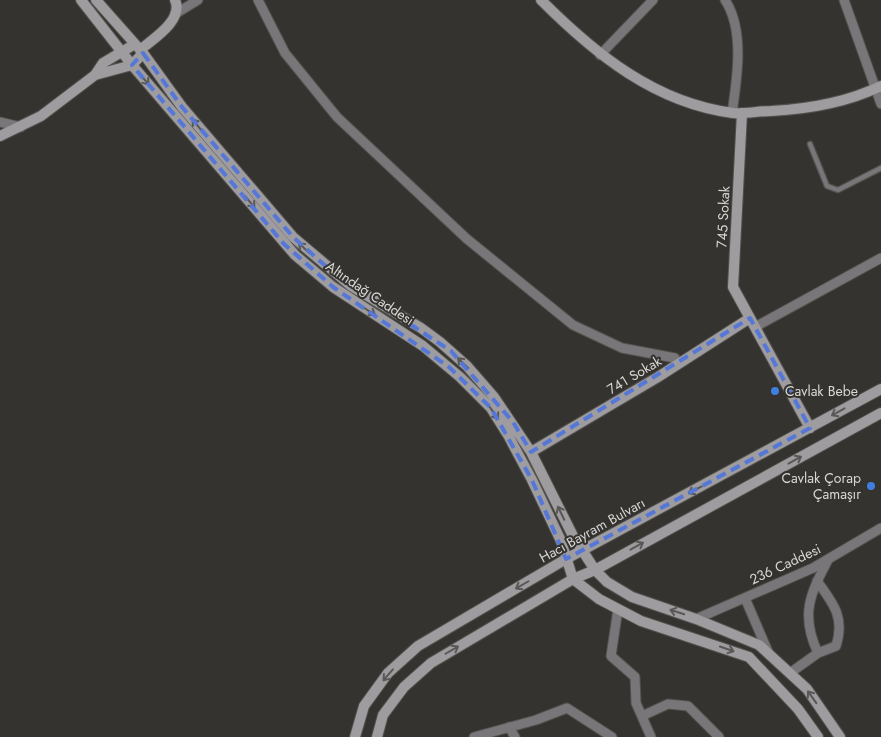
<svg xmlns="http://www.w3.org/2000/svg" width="881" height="737" font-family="Jost,sans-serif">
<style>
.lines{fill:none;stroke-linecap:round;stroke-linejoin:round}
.lane-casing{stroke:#52514d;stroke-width:7}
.street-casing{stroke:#52514d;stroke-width:11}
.secondary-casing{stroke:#52514d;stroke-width:12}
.lane{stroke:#787678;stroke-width:4.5}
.street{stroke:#787678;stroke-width:9}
.secondary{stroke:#9e9c9f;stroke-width:10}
.oneway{stroke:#5a5856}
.marked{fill:none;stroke:#5577d7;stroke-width:4;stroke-dasharray:10 6;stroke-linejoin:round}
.shop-dot{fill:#3f7fe0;stroke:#35332f;stroke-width:2}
.labels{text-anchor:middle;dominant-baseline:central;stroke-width:4;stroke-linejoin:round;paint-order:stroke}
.street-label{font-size:14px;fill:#d8d7d4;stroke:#35332f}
.poi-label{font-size:14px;fill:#d8d7d4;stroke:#35332f;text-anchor:start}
</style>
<rect width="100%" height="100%" fill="#35332f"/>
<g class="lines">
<!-- lane casing -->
<g class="lane-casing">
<path id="lane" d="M 810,144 L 827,186 L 838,190 L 881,168"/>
</g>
<!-- street casing -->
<g class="street-casing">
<path id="street" d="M 258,0 L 285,53 L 337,117 L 467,239 L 573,325 L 622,348 L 675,358
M 725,0 C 745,30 737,79 732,113
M 844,0 L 881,104
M 175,14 L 198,0
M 600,55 L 653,0
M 0,122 L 21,127
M 755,327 L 881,258
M 817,581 C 834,604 845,618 836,646 L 818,653
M 745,598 L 769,654
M 618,609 L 611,656 L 635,677 L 636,703 L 651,737
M 696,619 L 813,568 L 881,528
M 790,673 L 818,653 C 800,615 810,594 828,560
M 642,716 L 668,704 L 688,706 L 719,737
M 509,727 L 515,737
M 474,737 L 536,720 L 567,708 L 612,737"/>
</g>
<!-- secondary casing -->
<g class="secondary-casing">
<path id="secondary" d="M 81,0 L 132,65 L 295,255 L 333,287 L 423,346 L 460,377 L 491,408 L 508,435 L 532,480 L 561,541 L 573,579
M 96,0 L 143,53 L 182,107 L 293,237 L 351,286 L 421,328 L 440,342 L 467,366 L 494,397 L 531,452 L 573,536 L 595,570 L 607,582 L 632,597 L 696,619 L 759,645 L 807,689 L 840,737
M 541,0 C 595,54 655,103 733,113 C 746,114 758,111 771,111 C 809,109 846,103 881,86
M 140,50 C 153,39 184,20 175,0
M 95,75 L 132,65 L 143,53
M 742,113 L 733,287 L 810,428
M 0,136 L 41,116 L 95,75 L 103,63 L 135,44
M 531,452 L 658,377 L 750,318
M 573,579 L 599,599 L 641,621 L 749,657 L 798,709 L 818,737
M 355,737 L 364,706 L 388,673 L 418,646 L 566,559 L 881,389
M 377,737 L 383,715 L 404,687 L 431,663 L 573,579 L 595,570 L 881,413"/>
</g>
<!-- lane -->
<use href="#lane" class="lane"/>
<!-- street -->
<use href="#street" class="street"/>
<!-- secondary -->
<use href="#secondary" class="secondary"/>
</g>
<!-- one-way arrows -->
<defs><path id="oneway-shaft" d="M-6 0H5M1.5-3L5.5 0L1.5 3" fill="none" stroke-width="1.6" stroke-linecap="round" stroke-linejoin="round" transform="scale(1.25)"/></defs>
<g class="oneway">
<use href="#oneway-shaft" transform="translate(144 79) rotate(49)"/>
<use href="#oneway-shaft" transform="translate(197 125) rotate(-130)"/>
<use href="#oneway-shaft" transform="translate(250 202) rotate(50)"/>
<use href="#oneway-shaft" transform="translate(304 248) rotate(-137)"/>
<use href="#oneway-shaft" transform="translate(369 311) rotate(32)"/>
<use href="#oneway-shaft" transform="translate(463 363) rotate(-136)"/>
<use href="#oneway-shaft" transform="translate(838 412) rotate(151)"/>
<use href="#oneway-shaft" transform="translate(494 413) rotate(54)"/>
<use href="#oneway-shaft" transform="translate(795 460) rotate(-29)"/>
<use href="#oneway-shaft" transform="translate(695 490) rotate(152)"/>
<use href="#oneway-shaft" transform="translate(561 513) rotate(-116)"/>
<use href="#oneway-shaft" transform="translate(637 546) rotate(-29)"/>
<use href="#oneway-shaft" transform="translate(522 585) rotate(150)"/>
<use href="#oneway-shaft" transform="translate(677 612) rotate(-162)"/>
<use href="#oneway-shaft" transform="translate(727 649) rotate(19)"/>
<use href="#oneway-shaft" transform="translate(452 650) rotate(-30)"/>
<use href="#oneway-shaft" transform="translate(388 675) rotate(131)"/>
<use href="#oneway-shaft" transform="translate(812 697) rotate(-125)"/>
</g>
<!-- marked area -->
<path class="marked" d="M 143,53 L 182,107 L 293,237 L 338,277 L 451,351 L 513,422 L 531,452 L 750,318 L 810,428 L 566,559 L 532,480 L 491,408 L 449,367 L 333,287 L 284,244 L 132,65 Z"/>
<!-- markers -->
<g class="shop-dot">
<circle cx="775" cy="391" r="5"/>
<circle cx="871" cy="486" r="5"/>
</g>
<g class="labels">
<!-- street labels -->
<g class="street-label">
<text transform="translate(723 217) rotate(-87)">745 Sokak</text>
<text transform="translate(370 293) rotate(34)">Altındağ Caddesi</text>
<text transform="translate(634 375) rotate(-31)">741 Sokak</text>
<text transform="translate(592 530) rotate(-29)">Hacı Bayram Bulvarı</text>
<text transform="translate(785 564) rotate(-25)">236 Caddesi</text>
</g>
<!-- poi labels -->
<g class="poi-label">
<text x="785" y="391">Cavlak Bebe</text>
<text x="861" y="478" text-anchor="end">Cavlak Çorap<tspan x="861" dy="16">Çamaşır</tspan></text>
</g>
</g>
</svg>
